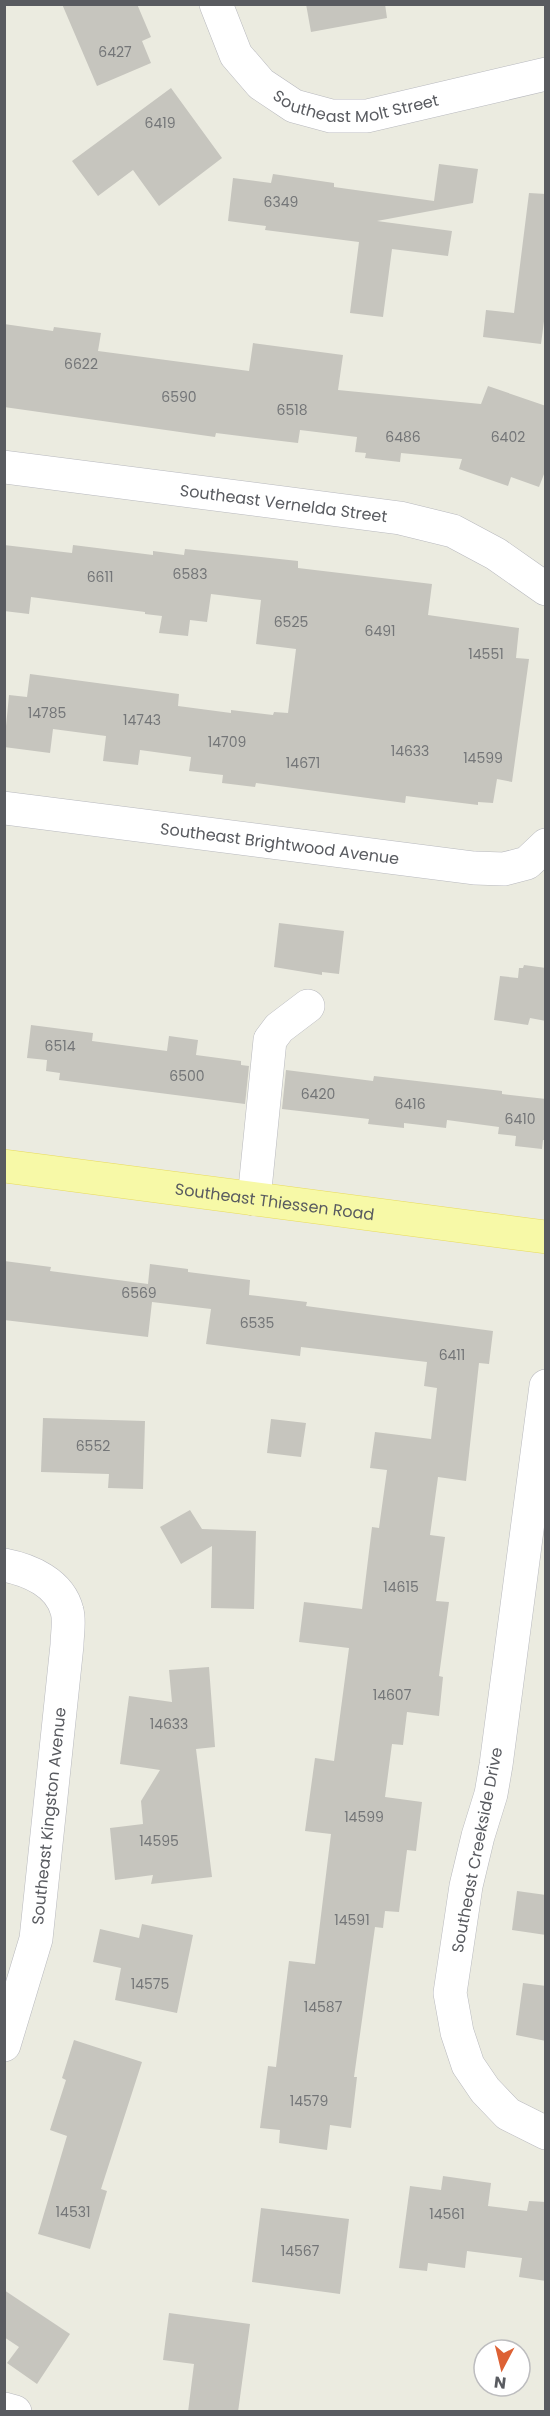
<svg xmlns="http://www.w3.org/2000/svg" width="550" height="2416" font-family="Poppins,sans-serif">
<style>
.building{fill:#c6c5be}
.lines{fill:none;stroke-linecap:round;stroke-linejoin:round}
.minor-casing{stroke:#b8b9be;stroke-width:34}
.major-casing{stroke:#e8db5d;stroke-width:34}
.minor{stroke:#fff;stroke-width:33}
.major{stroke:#f7f9a7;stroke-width:33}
.labels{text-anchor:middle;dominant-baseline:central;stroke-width:5;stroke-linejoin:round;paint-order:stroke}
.number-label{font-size:14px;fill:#747678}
.street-label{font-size:16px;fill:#595b60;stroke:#fff}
</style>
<rect width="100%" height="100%" fill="#ebebe0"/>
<!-- building -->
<path class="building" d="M 62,4 L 137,4 L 151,37 L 142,41 L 151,63 L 97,86 Z
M 306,4 L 385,4 L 387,18 L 311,32 Z
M 171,88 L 222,158 L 159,206 L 133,170 L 98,196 L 72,161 Z
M 439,164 L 478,169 L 473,203 L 377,221 L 452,231 L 448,256 L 392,249 L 383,317 L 350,313 L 359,242 L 265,230 L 266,226 L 228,221 L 233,178 L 271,183 L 273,174 L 334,183 L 334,187 L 434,201 Z
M 529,193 L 546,194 L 546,306 L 541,344 L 483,337 L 486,310 L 514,313 Z
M 4,324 L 53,331 L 54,327 L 101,333 L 98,351 L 249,371 L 253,343 L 343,355 L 338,390 L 481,404 L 488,386 L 546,406 L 546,469 L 539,487 L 511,477 L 508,486 L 459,469 L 462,459 L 401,453 L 400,462 L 365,458 L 366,453 L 355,452 L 357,437 L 300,430 L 298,443 L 216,433 L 215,437 L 4,407 Z
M 4,545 L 72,553 L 73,545 L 153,555 L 153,551 L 184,555 L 185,549 L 298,561 L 298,568 L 432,584 L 428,615 L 519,628 L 516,658 L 529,659 L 512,782 L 497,779 L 493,803 L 478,802 L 478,805 L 406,796 L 405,803 L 256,783 L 255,787 L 222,783 L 223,775 L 189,771 L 191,757 L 140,750 L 138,765 L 103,761 L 106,736 L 53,729 L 50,753 L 4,747 L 9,695 L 27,697 L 30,674 L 179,694 L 178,706 L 231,713 L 231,710 L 273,715 L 274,712 L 288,713 L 296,649 L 256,644 L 261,600 L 211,594 L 207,622 L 190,620 L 188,636 L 159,633 L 162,616 L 145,614 L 145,612 L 31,597 L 29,614 L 4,611 Z
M 279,923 L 344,931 L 339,974 L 322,972 L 322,975 L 274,967 Z
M 524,965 L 546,968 L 546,1021 L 530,1018 L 528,1025 L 494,1020 L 500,976 L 518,978 L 519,968 L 523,968 Z
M 31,1025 L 93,1033 L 92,1041 L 167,1051 L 169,1036 L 198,1040 L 196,1055 L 241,1061 L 241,1065 L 249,1066 L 245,1104 L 59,1080 L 60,1073 L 46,1071 L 47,1060 L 27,1058 Z
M 286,1070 L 373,1081 L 374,1076 L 502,1091 L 502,1094 L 546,1099 L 546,1140 L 543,1140 L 542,1149 L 515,1146 L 516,1136 L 498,1134 L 499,1127 L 447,1120 L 446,1128 L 404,1123 L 404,1128 L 368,1124 L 369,1119 L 282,1109 Z
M 4,1261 L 51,1267 L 50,1271 L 148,1284 L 150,1264 L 188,1269 L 188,1272 L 250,1280 L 249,1295 L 307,1302 L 306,1306 L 493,1331 L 489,1364 L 479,1363 L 466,1481 L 438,1477 L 430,1535 L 445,1537 L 436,1601 L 449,1602 L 439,1676 L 443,1677 L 439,1716 L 407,1712 L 403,1745 L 392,1744 L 385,1797 L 422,1802 L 416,1851 L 407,1850 L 399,1912 L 385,1911 L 383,1928 L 375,1927 L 354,2077 L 357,2077 L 351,2128 L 330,2125 L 327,2150 L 279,2143 L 280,2130 L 260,2128 L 268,2066 L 276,2067 L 289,1961 L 315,1964 L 331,1834 L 305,1831 L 315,1758 L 334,1761 L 349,1648 L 299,1642 L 304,1602 L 362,1609 L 372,1527 L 379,1528 L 387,1470 L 370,1468 L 375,1432 L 431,1439 L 437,1388 L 424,1386 L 427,1362 L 301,1347 L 300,1356 L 206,1344 L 211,1309 L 152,1302 L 148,1337 L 4,1320 Z
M 43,1418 L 145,1421 L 143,1489 L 108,1488 L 109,1474 L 41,1472 Z
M 271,1419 L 306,1423 L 301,1457 L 267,1453 Z
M 190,1510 L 202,1529 L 256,1531 L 254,1609 L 211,1608 L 212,1546 L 181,1564 L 160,1527 Z
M 209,1667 L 215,1747 L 196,1749 L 212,1877 L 151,1884 L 153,1875 L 115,1880 L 110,1828 L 143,1824 L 141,1801 L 160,1770 L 120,1764 L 129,1696 L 172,1702 L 169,1670 Z
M 517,1891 L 546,1895 L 546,1935 L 512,1930 Z
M 142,1924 L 193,1935 L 177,2013 L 115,2000 L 121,1968 L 93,1962 L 100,1929 L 139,1938 Z
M 523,1983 L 546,1986 L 546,2041 L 516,2035 Z
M 74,2040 L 142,2062 L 101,2189 L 107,2191 L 90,2249 L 38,2234 L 67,2136 L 50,2130 L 66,2080 L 62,2078 Z
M 443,2176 L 491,2183 L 488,2206 L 527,2211 L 529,2201 L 546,2202 L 546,2281 L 519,2277 L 522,2258 L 467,2251 L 465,2268 L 428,2263 L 427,2271 L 399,2268 L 410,2186 L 441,2190 Z
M 261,2208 L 349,2219 L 340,2294 L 252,2282 Z
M 4,2290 L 70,2334 L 37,2384 L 7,2363 L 19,2347 L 4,2337 Z
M 169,2313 L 250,2324 L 238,2412 L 188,2412 L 194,2364 L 163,2360 Z"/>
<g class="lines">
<!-- minor casing -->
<g class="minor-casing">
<g id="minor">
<path id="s1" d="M 216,4 L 236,55 L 261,84 L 294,106 L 331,116 L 367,116 L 546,74"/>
<path id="s2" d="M 4,467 L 400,518 L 453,531 L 496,554 L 546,589"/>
<path id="s3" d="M 4,808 L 474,868 L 504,869 L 527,863 L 546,845"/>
<path d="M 254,1199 L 270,1040 L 279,1028 L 308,1006"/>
<path d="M 546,1386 L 496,1765 L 491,1794 L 478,1836 L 466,1886 L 450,1993 L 457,2032 L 468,2065 L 485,2090 L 508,2114 L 546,2133"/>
<path d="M 4,1565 C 30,1570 60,1583 67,1611 C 70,1621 67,1635 67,1645 L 36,1939 L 4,2045"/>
<path d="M 4,2409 L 15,2412"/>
</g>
</g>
<!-- major casing -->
<g class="major-casing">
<g id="major">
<path id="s4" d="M 4,1166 L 546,1237"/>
</g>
</g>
<!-- minor -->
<use href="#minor" class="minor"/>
<!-- major -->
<use href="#major" class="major"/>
</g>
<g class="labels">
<!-- number labels -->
<g class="number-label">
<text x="115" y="52">6427</text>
<text x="160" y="123">6419</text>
<text x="281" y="202">6349</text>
<text x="81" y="364">6622</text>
<text x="179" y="397">6590</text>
<text x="292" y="410">6518</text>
<text x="403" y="437">6486</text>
<text x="508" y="437">6402</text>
<text x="190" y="574">6583</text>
<text x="100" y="577">6611</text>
<text x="291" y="622">6525</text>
<text x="380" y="631">6491</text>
<text x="486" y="654">14551</text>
<text x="47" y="713">14785</text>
<text x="142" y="720">14743</text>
<text x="227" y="742">14709</text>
<text x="410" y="751">14633</text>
<text x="483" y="758">14599</text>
<text x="303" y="763">14671</text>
<text x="60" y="1046">6514</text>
<text x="187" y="1076">6500</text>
<text x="318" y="1094">6420</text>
<text x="410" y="1104">6416</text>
<text x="520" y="1119">6410</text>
<text x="139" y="1293">6569</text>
<text x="257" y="1323">6535</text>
<text x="452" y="1355">6411</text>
<text x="93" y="1446">6552</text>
<text x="401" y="1587">14615</text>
<text x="392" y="1695">14607</text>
<text x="169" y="1724">14633</text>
<text x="364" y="1817">14599</text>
<text x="159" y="1841">14595</text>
<text x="352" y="1920">14591</text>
<text x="150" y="1984">14575</text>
<text x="323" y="2007">14587</text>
<text x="309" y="2101">14579</text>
<text x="73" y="2212">14531</text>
<text x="447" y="2214">14561</text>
<text x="300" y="2251">14567</text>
</g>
<!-- street labels -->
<g class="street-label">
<text stroke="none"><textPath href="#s1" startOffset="195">Southeast Molt Street</textPath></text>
<text stroke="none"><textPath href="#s2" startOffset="282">Southeast Vernelda Street</textPath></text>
<text stroke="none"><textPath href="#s3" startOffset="278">Southeast Brightwood Avenue</textPath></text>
<text stroke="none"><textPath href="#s4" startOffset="273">Southeast Thiessen Road</textPath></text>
<text transform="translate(49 1816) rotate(-84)">Southeast Kingston Avenue</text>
<text transform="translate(477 1850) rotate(-79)">Southeast Creekside Drive</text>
</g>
</g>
<!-- border -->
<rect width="550" height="2416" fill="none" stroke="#595b60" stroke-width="12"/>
<!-- north arrow -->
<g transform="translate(502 2368) rotate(187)"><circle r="28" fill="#ffffff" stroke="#bdbdbf" stroke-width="1.5"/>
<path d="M0-4.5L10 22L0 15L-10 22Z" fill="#dd6134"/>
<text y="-9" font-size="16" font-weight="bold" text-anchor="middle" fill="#595b60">N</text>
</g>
</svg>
